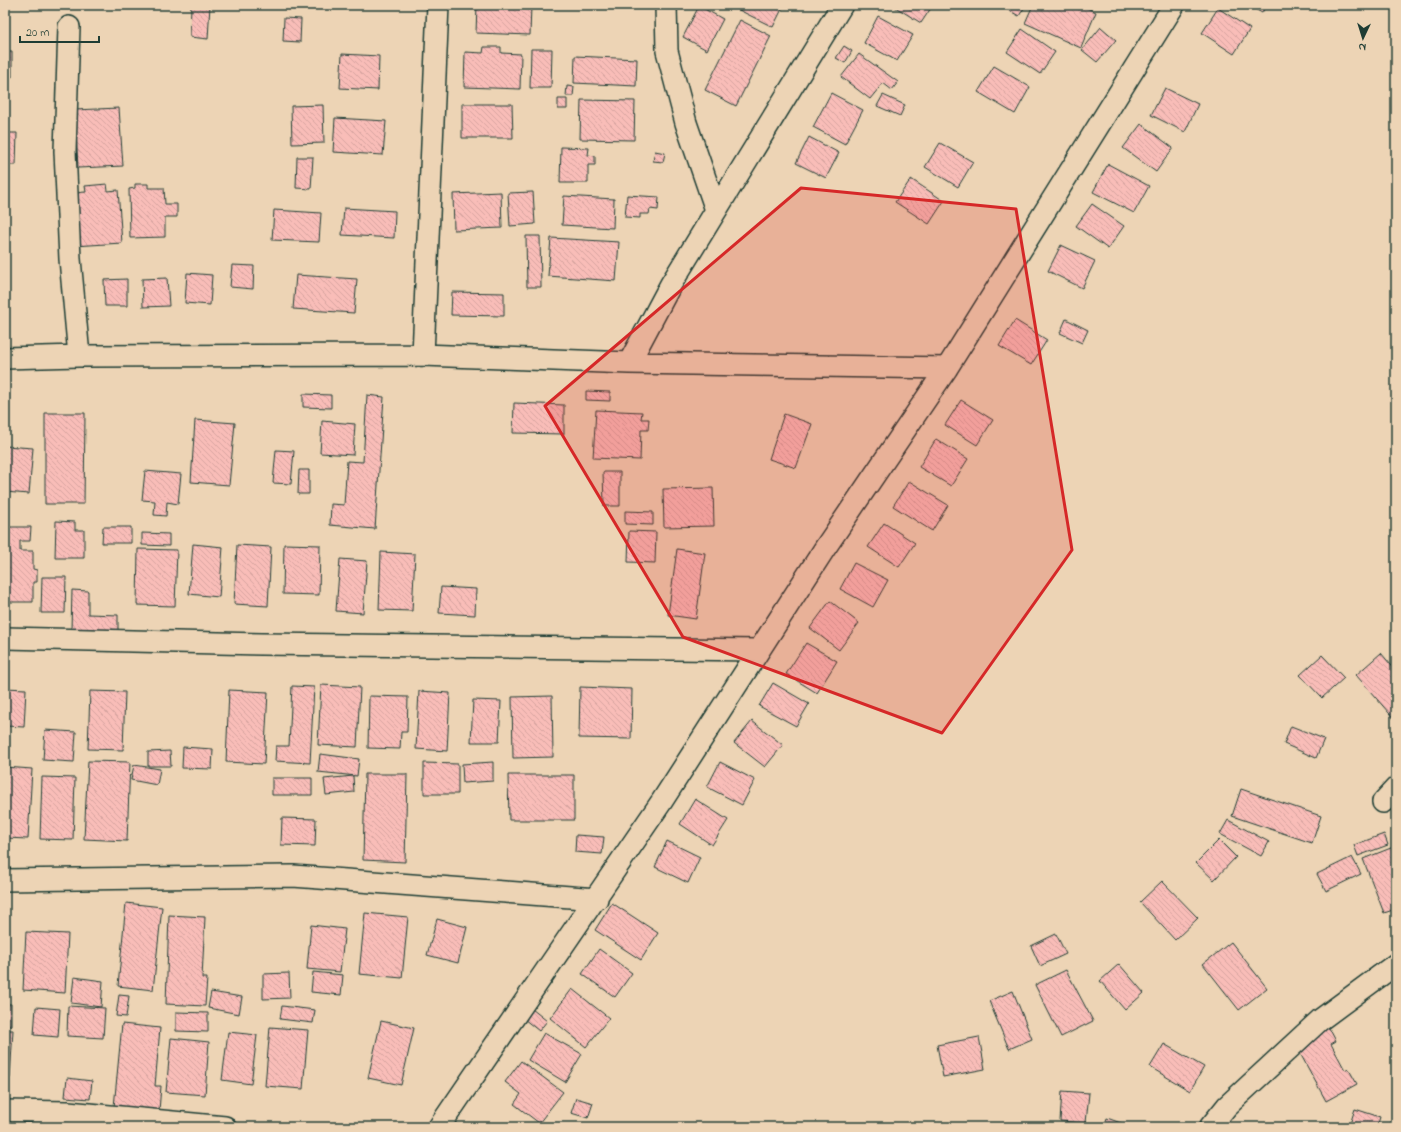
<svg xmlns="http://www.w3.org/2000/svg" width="1401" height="1132" font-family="'Indie Flower',sans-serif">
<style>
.building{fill:url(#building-back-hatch);stroke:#1f3d34}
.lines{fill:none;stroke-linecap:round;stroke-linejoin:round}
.minor-casing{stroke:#1f3d34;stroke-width:24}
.minor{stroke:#edd4b5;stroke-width:21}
.marked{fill:#d62828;fill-opacity:0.2;stroke:#d62828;stroke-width:3;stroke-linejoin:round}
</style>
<defs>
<pattern id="building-back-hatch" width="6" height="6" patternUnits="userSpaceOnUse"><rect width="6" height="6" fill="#f9bdb8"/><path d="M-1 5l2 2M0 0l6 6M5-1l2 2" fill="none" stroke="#d5a39f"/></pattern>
</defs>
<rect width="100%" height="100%" fill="#edd4b5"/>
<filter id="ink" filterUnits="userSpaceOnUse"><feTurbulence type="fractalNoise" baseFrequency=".025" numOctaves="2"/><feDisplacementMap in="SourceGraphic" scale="8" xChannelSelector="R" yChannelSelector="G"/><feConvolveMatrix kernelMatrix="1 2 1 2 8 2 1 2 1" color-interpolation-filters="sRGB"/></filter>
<g filter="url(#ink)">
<!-- building -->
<path class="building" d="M 191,5 L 210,5 L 208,39 L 190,37 Z
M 477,5 L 531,5 L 530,35 L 476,33 Z
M 729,5 L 784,5 L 773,27 Z
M 892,5 L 933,5 L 921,23 Z
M 999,5 L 1026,5 L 1019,16 Z
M 1033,5 L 1080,5 L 1096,12 L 1081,48 L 1025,23 Z
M 1248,5 L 1266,5 L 1262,13 Z
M 699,6 L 723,19 L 707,50 L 683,37 Z
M 1218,8 L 1250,29 L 1234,54 L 1202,33 Z
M 878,16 L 913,35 L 897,61 L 864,43 Z
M 284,18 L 301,19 L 300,42 L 283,41 Z
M 740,20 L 771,36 L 736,106 L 705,90 Z
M 1101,27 L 1116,40 L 1097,62 L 1082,50 Z
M 1022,29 L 1055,52 L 1040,74 L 1007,52 Z
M 844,46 L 852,51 L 845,63 L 836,58 Z
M 484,47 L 501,47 L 501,53 L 521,54 L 520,89 L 464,87 L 465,52 L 483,53 Z
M 531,49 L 552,49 L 551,88 L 530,88 Z
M 5,52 L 12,52 L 12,77 L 5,77 Z
M 342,54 L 379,56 L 378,90 L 340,88 Z
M 859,54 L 898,82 L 892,90 L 883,83 L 870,99 L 841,77 Z
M 575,56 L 637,59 L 636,86 L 574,83 Z
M 994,66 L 1030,87 L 1015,114 L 978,92 Z
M 567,86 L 574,87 L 573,96 L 566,96 Z
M 1165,88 L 1198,104 L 1185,132 L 1151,115 Z
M 831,93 L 863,110 L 845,144 L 813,127 Z
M 883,95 L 905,105 L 900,116 L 877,106 Z
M 558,99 L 567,99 L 567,109 L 558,109 Z
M 581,100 L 635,101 L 634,140 L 580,139 Z
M 462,104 L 512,104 L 513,138 L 462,138 Z
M 323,105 L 324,143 L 292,144 L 291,106 Z
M 119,108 L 123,166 L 78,168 L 75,110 Z
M 335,118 L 386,121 L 383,155 L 333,152 Z
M 1141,124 L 1173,148 L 1156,172 L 1123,148 Z
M 5,133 L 17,133 L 16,165 L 7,165 L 7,176 L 5,175 Z
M 809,137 L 839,153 L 826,178 L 796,163 Z
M 940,143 L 973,162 L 958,187 L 925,167 Z
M 561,147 L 589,148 L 588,155 L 595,156 L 595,165 L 588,165 L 588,183 L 560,183 Z
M 655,151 L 665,153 L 663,162 L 653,161 Z
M 297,157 L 313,157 L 311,189 L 296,188 Z
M 1108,164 L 1149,186 L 1134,213 L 1093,192 Z
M 911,179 L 944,201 L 929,224 L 895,202 Z
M 107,184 L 108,191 L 118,190 L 122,243 L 74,246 L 71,193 L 86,192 L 85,186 Z
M 135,184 L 148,184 L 148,188 L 164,188 L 165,204 L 177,204 L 177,217 L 165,217 L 165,237 L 130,238 L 129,189 L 135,188 Z
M 501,192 L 502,228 L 454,230 L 453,194 Z
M 533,192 L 535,224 L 510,226 L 508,193 Z
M 627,195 L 659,197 L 658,210 L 650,209 L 649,214 L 640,214 L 640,218 L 625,217 Z
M 564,196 L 614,199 L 613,228 L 562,225 Z
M 1092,204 L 1124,226 L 1108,249 L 1076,226 Z
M 344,208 L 395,211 L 394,238 L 342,235 Z
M 274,210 L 321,213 L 319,242 L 272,240 Z
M 526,236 L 540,236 L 541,287 L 527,287 Z
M 551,238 L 619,242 L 616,281 L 548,276 Z
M 1061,245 L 1095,261 L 1082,288 L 1048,271 Z
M 232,265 L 254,266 L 253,289 L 230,287 Z
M 187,273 L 212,275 L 210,305 L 185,303 Z
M 296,275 L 357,279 L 354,313 L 293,309 Z
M 167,278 L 169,306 L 143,307 L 142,279 Z
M 127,279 L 127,306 L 105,306 L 104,280 Z
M 452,292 L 504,293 L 504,316 L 451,315 Z
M 1066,319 L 1088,330 L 1082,343 L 1060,333 Z
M 1015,320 L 1047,340 L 1031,365 L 999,346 Z
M 586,391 L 610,392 L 610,401 L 586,400 Z
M 303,394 L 331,395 L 331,408 L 303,407 Z
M 367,395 L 384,397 L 375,529 L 330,525 L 331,504 L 344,505 L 347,461 L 363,462 Z
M 961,400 L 993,420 L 977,445 L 945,425 Z
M 514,403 L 564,405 L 564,434 L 513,433 Z
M 596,410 L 642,412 L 641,419 L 649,419 L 648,430 L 641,430 L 640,460 L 593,458 Z
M 45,413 L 85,413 L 84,504 L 45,504 Z
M 784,414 L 812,424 L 796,468 L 769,459 Z
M 195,420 L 235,423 L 229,485 L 191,482 Z
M 322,421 L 355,424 L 353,455 L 320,453 Z
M 936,439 L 968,459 L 951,486 L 919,467 Z
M 5,446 L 33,448 L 29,494 L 5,492 Z
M 276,450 L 294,451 L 291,484 L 273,483 Z
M 299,470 L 309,470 L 309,494 L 298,494 Z
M 145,471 L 181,474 L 178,504 L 167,502 L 166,516 L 154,515 L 155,501 L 142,500 Z
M 603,472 L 620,472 L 620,506 L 604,506 Z
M 909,481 L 948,505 L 932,531 L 893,506 Z
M 713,488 L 714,526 L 664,527 L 663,489 Z
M 625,511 L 653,512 L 653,525 L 625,524 Z
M 56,521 L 75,522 L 75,530 L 84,530 L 84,558 L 55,558 Z
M 884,523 L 915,543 L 899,567 L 868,547 Z
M 5,527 L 31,527 L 30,541 L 20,541 L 20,551 L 33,551 L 33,569 L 37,570 L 37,582 L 33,582 L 33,602 L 5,602 Z
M 103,527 L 131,527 L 131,543 L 102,543 Z
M 629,531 L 656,532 L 655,563 L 628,562 Z
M 142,533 L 169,534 L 169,546 L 142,545 Z
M 193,544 L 223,547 L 219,597 L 189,594 Z
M 284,544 L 320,545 L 319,595 L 283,594 Z
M 237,545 L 271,547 L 268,606 L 234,604 Z
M 138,549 L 177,550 L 175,606 L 137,605 Z
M 677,549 L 705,553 L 696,619 L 668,615 Z
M 381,552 L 415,554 L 412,611 L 379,610 Z
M 340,559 L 367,561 L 363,613 L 336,611 Z
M 854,563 L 888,580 L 873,607 L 840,589 Z
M 42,577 L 66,577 L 65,613 L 41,613 Z
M 441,587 L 476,589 L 475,615 L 439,613 Z
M 72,590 L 88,591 L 88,614 L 118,615 L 118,631 L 71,630 Z
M 830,601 L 859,623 L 839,650 L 810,628 Z
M 806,643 L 837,661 L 817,693 L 786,674 Z
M 1381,653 L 1396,671 L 1396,721 L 1356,675 Z
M 1322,655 L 1344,678 L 1322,698 L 1300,675 Z
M 773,683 L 809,704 L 796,726 L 759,706 Z
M 321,685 L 360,687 L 357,747 L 318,745 Z
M 292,686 L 314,687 L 310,763 L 275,761 L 276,746 L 289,746 Z
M 580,687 L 632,689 L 631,739 L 579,738 Z
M 5,688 L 26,689 L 24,727 L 5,726 Z
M 229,690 L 268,692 L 264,764 L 226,762 Z
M 90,691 L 125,692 L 123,750 L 88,749 Z
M 419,691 L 450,693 L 447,751 L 416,749 Z
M 369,696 L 408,697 L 407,732 L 401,732 L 400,749 L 368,748 Z
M 552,696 L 553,757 L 513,758 L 512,697 Z
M 473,700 L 501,701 L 499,742 L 471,742 Z
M 752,721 L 783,745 L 765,767 L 734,743 Z
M 1291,726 L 1324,739 L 1316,758 L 1284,744 Z
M 45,730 L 76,732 L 74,762 L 43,760 Z
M 183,747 L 213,749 L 212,769 L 182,768 Z
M 170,751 L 171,766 L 148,766 L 148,752 Z
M 320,754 L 359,759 L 357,776 L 318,772 Z
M 88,761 L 130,762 L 127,841 L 84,839 Z
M 493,762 L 493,781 L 463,783 L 462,764 Z
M 720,762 L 755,780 L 742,805 L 707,787 Z
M 424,763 L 458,764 L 458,794 L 424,794 Z
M 134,765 L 160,769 L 157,785 L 131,780 Z
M 5,767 L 32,769 L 28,839 L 5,838 Z
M 365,774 L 407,774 L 405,862 L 363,860 Z
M 508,775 L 574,775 L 574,820 L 509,820 Z
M 353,776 L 354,792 L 326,795 L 324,779 Z
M 42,777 L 75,778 L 73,840 L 40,839 Z
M 272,778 L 312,778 L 312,795 L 272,795 Z
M 1241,789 L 1321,816 L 1312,843 L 1232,816 Z
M 695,799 L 728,820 L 712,845 L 680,824 Z
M 282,818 L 316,819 L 315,846 L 281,845 Z
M 1228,820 L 1269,842 L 1261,856 L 1220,834 Z
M 1384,834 L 1388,845 L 1358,856 L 1354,845 Z
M 576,835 L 604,837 L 602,854 L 575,852 Z
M 1219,840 L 1236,857 L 1214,880 L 1196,863 Z
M 667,841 L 700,857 L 688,883 L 655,867 Z
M 1396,846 L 1396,909 L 1384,913 L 1363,859 Z
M 1352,857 L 1361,874 L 1326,891 L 1317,874 Z
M 1162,881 L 1198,918 L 1175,940 L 1140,902 Z
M 126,903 L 162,907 L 153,990 L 118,986 Z
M 612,903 L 658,933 L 641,960 L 595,930 Z
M 365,913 L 408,917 L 402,978 L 359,974 Z
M 169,915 L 205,917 L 202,978 L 207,978 L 205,1006 L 166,1004 Z
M 437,919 L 467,927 L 458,963 L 427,955 Z
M 311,925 L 345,929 L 340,972 L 307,969 Z
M 26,932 L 68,934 L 65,993 L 23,990 Z
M 1056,934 L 1066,954 L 1040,966 L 1031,946 Z
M 1231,942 L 1267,988 L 1239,1010 L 1203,964 Z
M 599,949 L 632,973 L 615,997 L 582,974 Z
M 1119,964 L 1144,993 L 1125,1010 L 1100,981 Z
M 1066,970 L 1093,1021 L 1061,1037 L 1035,985 Z
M 313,972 L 343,975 L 341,995 L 311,992 Z
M 289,973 L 290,998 L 263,999 L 263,974 Z
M 74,977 L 103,981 L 101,1007 L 71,1003 Z
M 572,989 L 609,1018 L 586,1047 L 550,1018 Z
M 1013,991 L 1032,1039 L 1009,1049 L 989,1001 Z
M 211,992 L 242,997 L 239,1014 L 208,1008 Z
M 119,995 L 129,996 L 126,1017 L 116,1016 Z
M 5,1004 L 11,1004 L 11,1026 L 5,1026 Z
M 68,1006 L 105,1008 L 103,1038 L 67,1036 Z
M 282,1006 L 315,1010 L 313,1023 L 280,1019 Z
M 36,1007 L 60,1009 L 58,1037 L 34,1035 Z
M 532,1009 L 547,1021 L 539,1031 L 524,1019 Z
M 176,1012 L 208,1013 L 208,1032 L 176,1031 Z
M 381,1021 L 414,1028 L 401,1085 L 368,1078 Z
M 122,1024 L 160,1028 L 155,1086 L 161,1086 L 159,1111 L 114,1107 Z
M 1328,1026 L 1336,1041 L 1331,1044 L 1345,1070 L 1348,1068 L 1357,1084 L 1326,1101 L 1295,1044 Z
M 270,1027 L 308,1030 L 303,1089 L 265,1086 Z
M 5,1030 L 13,1030 L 10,1078 L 5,1078 Z
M 228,1032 L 257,1035 L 251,1084 L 222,1080 Z
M 544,1033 L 582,1054 L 565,1082 L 528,1060 Z
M 979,1037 L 985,1069 L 943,1077 L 937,1045 Z
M 171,1038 L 209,1042 L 205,1095 L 166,1092 Z
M 1164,1044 L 1204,1067 L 1190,1091 L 1150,1067 Z
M 521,1061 L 563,1092 L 539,1123 L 514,1104 L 521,1094 L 505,1082 Z
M 67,1078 L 92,1081 L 90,1099 L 65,1097 Z
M 1062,1091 L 1089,1093 L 1086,1123 L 1060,1121 Z
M 576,1098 L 593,1103 L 588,1118 L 571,1113 Z
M 1355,1109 L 1380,1117 L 1377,1127 L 1349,1127 Z
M 1107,1118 L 1132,1127 L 1104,1127 Z"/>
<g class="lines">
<!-- minor casing -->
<g class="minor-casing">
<path id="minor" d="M 666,5 L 667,51 L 686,123 L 716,210
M 69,27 L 65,151 L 70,259 L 79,356
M 423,355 L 438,5
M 5,358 L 79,356 L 423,355 L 629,363 L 947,368
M 629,363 L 671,284 L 842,5
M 5,638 L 262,644 L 759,650
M 1383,802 L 1396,788
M 5,880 L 293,876 L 597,899
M 5,1111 L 68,1112 L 225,1127
M 439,1127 L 662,801 L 825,548 L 947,368 L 1174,5
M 1210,1127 L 1227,1106 L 1320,1020 L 1396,964"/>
</g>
<!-- minor -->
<use href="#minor" class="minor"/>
</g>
</g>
<!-- marked area -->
<path class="marked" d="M 801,188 L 1016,209 L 1072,550 L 942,733 L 683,637 L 545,406 Z"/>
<!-- margin -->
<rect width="1401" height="1132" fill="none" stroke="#edd4b5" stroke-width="20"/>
<rect x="10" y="10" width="1381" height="1112" fill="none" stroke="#1f3d34" stroke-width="1.5" filter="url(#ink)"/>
<!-- north arrow -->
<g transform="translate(1363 38) rotate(184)" stroke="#edd4b5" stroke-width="3" paint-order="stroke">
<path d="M0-3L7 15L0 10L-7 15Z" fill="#1f3d34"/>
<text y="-6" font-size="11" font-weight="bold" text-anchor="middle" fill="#1f3d34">N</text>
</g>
<!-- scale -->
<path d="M20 36v6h79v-6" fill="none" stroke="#1f3d34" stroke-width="2"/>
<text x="26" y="36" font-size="12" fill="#1f3d34" stroke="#edd4b5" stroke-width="3" paint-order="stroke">20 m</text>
</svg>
